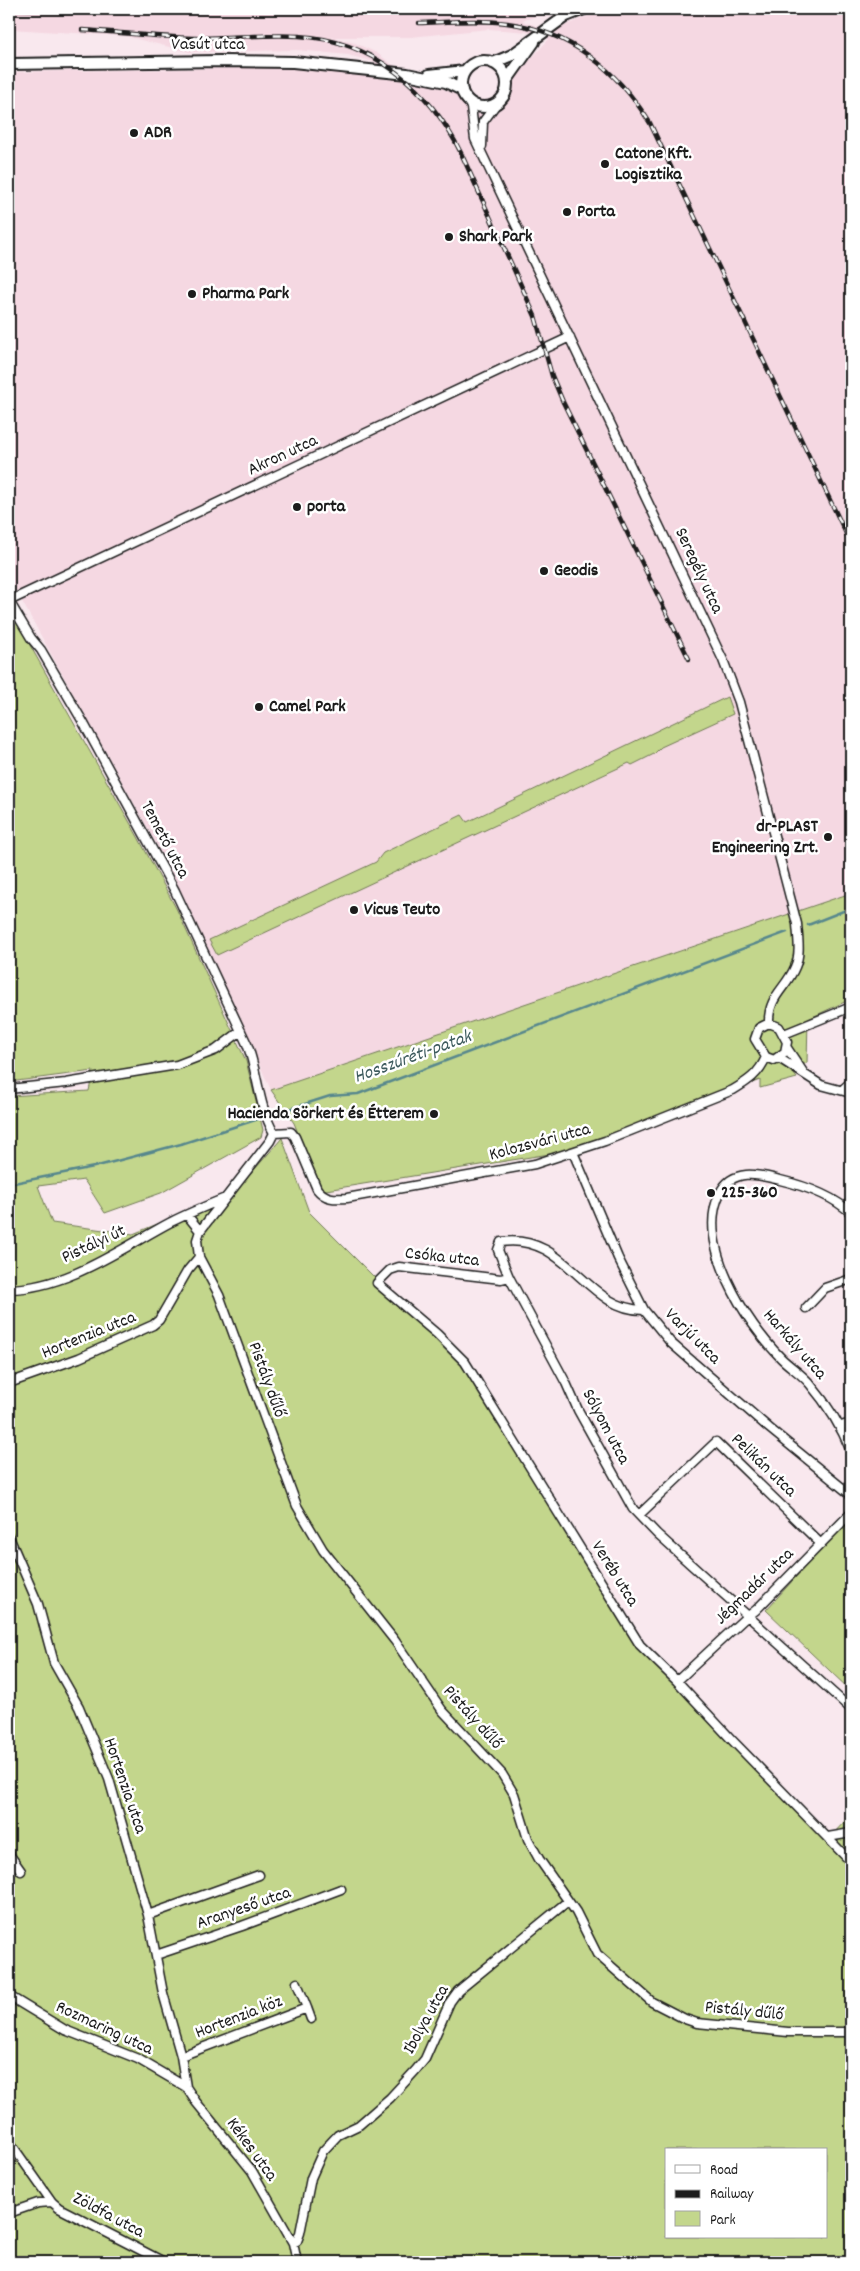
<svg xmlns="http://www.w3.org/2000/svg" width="860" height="2271" font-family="Dekko,sans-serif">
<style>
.built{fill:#f5d8e2;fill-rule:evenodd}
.green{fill:#c3d68c;stroke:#707954;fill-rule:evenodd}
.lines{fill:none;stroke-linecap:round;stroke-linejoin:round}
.stream{stroke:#57878d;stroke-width:2.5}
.minor-casing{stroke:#1c1c1c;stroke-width:11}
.tertiary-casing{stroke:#1c1c1c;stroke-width:14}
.minor{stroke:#fff;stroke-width:8}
.tertiary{stroke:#fff;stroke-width:10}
.rail-casing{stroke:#1c1c1c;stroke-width:4.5}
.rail{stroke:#fff;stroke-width:2.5;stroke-dasharray:8;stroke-linecap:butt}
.poi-dot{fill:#1c1c1c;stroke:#fff;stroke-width:2}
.labels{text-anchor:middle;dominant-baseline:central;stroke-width:5;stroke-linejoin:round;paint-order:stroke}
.street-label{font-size:18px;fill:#1c1c1c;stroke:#fff}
.poi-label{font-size:18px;font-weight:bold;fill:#1c1c1c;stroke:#fff;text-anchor:start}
.water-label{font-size:19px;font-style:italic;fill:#3e5b5e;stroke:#fff}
</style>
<rect width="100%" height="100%" fill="#f9e8ee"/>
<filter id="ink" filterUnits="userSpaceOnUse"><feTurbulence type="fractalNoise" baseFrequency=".02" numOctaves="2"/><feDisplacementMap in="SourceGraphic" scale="10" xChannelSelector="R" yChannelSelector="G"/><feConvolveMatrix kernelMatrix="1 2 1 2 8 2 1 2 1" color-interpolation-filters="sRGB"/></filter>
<g filter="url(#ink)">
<!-- built -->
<path class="built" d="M 9,9 L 556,9 L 522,21 L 555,32 L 559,28 L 585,17 L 609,9 L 851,9 L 851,893 L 271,1090 L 167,863 L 9,578 L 9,72 L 300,67 L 396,75 L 371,61 L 348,55 L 297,50 L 189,52 L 125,36 L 9,29 ZM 489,29 L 528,32 L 549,39 L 513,79 L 511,90 L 501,108 L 485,114 L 473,113 L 457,95 L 419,78 L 409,77 L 377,53 L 355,43 L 331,37 L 411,37 Z"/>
<!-- green -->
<path class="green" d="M 9,608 L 138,837 L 177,910 L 246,1061 L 263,1130 L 261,1137 L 161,1193 L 105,1213 L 84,1180 L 38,1186 L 52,1223 L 133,1234 L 235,1192 L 282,1138 L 309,1212 L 382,1285 L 467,1362 L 624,1623 L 678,1687 L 754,1768 L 827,1840 L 851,1815 L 851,2262 L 9,2262 L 9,1096 L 89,1091 L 93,1071 L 9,1082 ZM 666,2150 L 826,2150 L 826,2237 L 666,2237 Z
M 727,697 L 733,714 L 661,747 L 654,754 L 632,765 L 629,763 L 217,955 L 209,940 L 376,862 L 383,853 L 462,815 L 467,822 Z
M 851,893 L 851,999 L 808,1019 L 807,1063 L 790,1069 L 797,1078 L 760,1088 L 760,1080 L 568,1151 L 326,1190 L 319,1185 L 294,1123 L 271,1090 Z
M 851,1516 L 851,1691 L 766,1610 Z"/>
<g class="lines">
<!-- stream -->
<path class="stream" d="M 808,925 L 851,908
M 9,1184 L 94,1167 L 181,1144 L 330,1096 L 358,1094 L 787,932"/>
<!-- minor casing -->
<g class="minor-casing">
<path id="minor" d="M 466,98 L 471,107 L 475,139 L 723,660 L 739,702 L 797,924 C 798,938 801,954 795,967 C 786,989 768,996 769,1023
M 482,146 L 483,122 L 497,103
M 769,1023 L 779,1027 L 787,1042 L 785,1052 L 774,1060 L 766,1057 L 755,1039 L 759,1028 Z
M 784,1034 L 851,1007
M 787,1048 L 803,1072
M 779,1058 L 821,1085 L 851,1093
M 9,1089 L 66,1083 L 177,1065 L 216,1050 L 241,1031
M 842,1090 L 851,1082
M 274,1133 L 270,1141 L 200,1231 L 197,1240 L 199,1257 L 219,1295 L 297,1506 L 323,1550 L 395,1641 L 442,1710 L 502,1774 L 514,1794 L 528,1839 L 539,1859 L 576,1912 L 597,1954 L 652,2002 L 685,2019 L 697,2023 L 788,2032 L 851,2032
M 274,1133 C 258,1106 258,1072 247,1044 L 175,891 L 83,722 L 41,650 L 31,638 L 9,601 L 570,337
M 274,1133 L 291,1132 L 295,1137 L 317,1189 C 325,1199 334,1199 347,1198 L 535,1164 L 605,1141 L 733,1090 C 748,1081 759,1074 766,1057
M 573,1152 L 618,1258 L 644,1310 L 671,1343 L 769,1428 L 851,1495
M 851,1213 C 832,1195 805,1186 780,1180 C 758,1174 732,1168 720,1193 C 695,1243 746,1323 781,1358 C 790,1367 802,1374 810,1384 C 827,1404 841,1426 851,1451
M 187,1215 L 200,1231
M 509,1277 L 501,1279 L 399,1267 L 390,1270 L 377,1283 L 437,1334 L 465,1362 L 640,1645 L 677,1681 L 731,1739 L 851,1862
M 9,1289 C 68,1288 120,1249 171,1222 C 187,1214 206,1206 223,1199
M 806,1308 L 825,1288 L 851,1279
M 644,1310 C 586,1311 567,1232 501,1242 L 498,1250 L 509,1277 L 566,1383 L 578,1410 L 633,1509 L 657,1534 L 851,1709
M 9,1383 L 79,1358 L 153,1325 L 159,1320 L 188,1270 L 199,1257
M 841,1426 L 851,1423
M 639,1515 L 716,1442 L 821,1544
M 9,1537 L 38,1604 L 54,1663 L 79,1707 L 109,1779 L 148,1915 L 163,1993 L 181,2056 L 186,2087 L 196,2102 L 252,2171 L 293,2243 L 297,2262
M 677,1681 L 743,1620 L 756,1610 L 851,1513
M 828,1837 L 851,1833
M 9,1854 L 21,1871
M 148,1915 L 259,1875
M 156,1955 L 242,1926 L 341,1889
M 9,1996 L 65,2030 L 138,2059 L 186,2087
M 307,2008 L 311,2019
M 181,2056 L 307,2008 L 297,1983
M 9,2141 L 52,2202 L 59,2208 L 164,2262
M 9,2213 L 38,2203 L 52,2202
M 293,2243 L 297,2241 L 300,2233 L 311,2178 L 323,2151 L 338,2135 L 359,2125 L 390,2098 L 415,2071 L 425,2059 L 450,2002 L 458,1991 L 568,1901"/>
</g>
<!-- tertiary casing -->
<g class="tertiary-casing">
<path id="tertiary" d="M461 84a23 23 0 1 1 46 0a23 23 0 1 1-46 0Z
M 493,63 L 512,55 L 566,16 L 584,9
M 9,64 L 221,61 L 293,62 L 407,74 L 446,82 L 462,90
M 429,75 L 465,71
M 507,80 L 534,42"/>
</g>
<!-- minor -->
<use href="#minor" class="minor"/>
<!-- tertiary -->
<use href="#tertiary" class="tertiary"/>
<!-- rail casing -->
<g class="rail-casing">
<path id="rail" d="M 16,9 L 84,11 L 149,9
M 419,23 C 448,22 479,19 507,23 C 570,31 618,71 650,123 L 851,544
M 82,30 C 118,32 155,37 192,38 C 227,38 264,34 299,36 C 372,40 430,89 461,153 L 535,316 L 552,376 L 563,402 L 689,659"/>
</g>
<!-- rail -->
<use href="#rail" class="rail"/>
</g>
</g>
<!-- markers -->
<g class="poi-dot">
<circle cx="134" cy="133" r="5"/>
<circle cx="605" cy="164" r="5"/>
<circle cx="567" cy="212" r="5"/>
<circle cx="449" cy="237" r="5"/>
<circle cx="192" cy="294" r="5"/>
<circle cx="297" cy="507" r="5"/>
<circle cx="544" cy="571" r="5"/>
<circle cx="259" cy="707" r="5"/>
<circle cx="828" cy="837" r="5"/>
<circle cx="354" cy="910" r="5"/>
<circle cx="434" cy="1114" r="5"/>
<circle cx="711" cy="1193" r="5"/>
</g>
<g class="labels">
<!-- street labels -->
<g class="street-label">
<text x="208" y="45">Vasút utca</text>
<text transform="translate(283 456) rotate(-25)">Akron utca</text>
<text transform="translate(698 571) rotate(65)">Seregély utca</text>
<text transform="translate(164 840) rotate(62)">Temető utca</text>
<text transform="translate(540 1143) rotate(-15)">Kolozsvári utca</text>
<text transform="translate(94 1245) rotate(-25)">Pistályi út</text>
<text transform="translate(442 1258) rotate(6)">Csóka utca</text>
<text transform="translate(89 1336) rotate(-22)">Hortenzia utca</text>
<text transform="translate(692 1337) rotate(45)">Varjú utca</text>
<text transform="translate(794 1345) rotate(49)">Harkály utca</text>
<text transform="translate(266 1380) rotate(70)">Pistály dűlő</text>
<text transform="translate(605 1427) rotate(62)">Sólyom utca</text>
<text transform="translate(763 1466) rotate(44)">Pelikán utca</text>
<text transform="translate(614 1574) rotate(58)">Veréb utca</text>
<text transform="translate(755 1587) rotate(-44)">Jégmadár utca</text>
<text transform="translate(472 1718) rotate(48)">Pistály dűlő</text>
<text transform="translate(124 1786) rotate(71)">Hortenzia utca</text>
<text transform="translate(244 1909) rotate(-19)">Aranyeső utca</text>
<text transform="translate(744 2012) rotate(6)">Pistály dűlő</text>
<text transform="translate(239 2018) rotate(-21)">Hortenzia köz</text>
<text transform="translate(427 2020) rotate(-61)">Ibolya utca</text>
<text transform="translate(104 2029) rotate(25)">Rozmaring utca</text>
<text transform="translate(251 2150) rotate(54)">Kékes utca</text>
<text transform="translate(108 2216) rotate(28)">Zöldfa utca</text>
</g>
<!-- poi labels -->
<g class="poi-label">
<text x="144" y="133">ADR</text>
<text x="615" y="154">Catone Kft.<tspan x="615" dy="21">Logisztika</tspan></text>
<text x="577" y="212">Porta</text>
<text x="459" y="237">Shark Park</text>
<text x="202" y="294">Pharma Park</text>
<text x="307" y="507">porta</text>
<text x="554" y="571">Geodis</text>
<text x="269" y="707">Camel Park</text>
<text x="818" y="827" text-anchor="end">dr-PLAST<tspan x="818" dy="21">Engineering Zrt.</tspan></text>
<text x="364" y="910">Vicus Teuto</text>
<text x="424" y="1114" text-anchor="end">Hacienda Sörkert és Étterem</text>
<text x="721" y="1193">225-360</text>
</g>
<!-- water labels -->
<g class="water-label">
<text transform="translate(413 1058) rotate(-20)">Hosszúréti-patak</text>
</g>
</g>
<!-- margin -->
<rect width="860" height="2271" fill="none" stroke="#fff" stroke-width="30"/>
<rect x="15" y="15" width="830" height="2241" fill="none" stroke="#1c1c1c" stroke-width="2" filter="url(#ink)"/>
<!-- legend -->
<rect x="665" y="2148" width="162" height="90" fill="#ffffff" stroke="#a4a4a4"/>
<rect x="675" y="2165" width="25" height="8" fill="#ffffff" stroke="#a4a4a4"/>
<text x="710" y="2174" font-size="15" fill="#1c1c1c">Road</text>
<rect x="675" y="2190" width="25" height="8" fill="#1c1c1c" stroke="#a4a4a4"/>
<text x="710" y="2198" font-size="15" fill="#1c1c1c">Railway</text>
<rect x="675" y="2211" width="25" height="15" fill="#c3d68c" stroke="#a4a4a4"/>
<text x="710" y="2224" font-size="15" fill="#1c1c1c">Park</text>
</svg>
